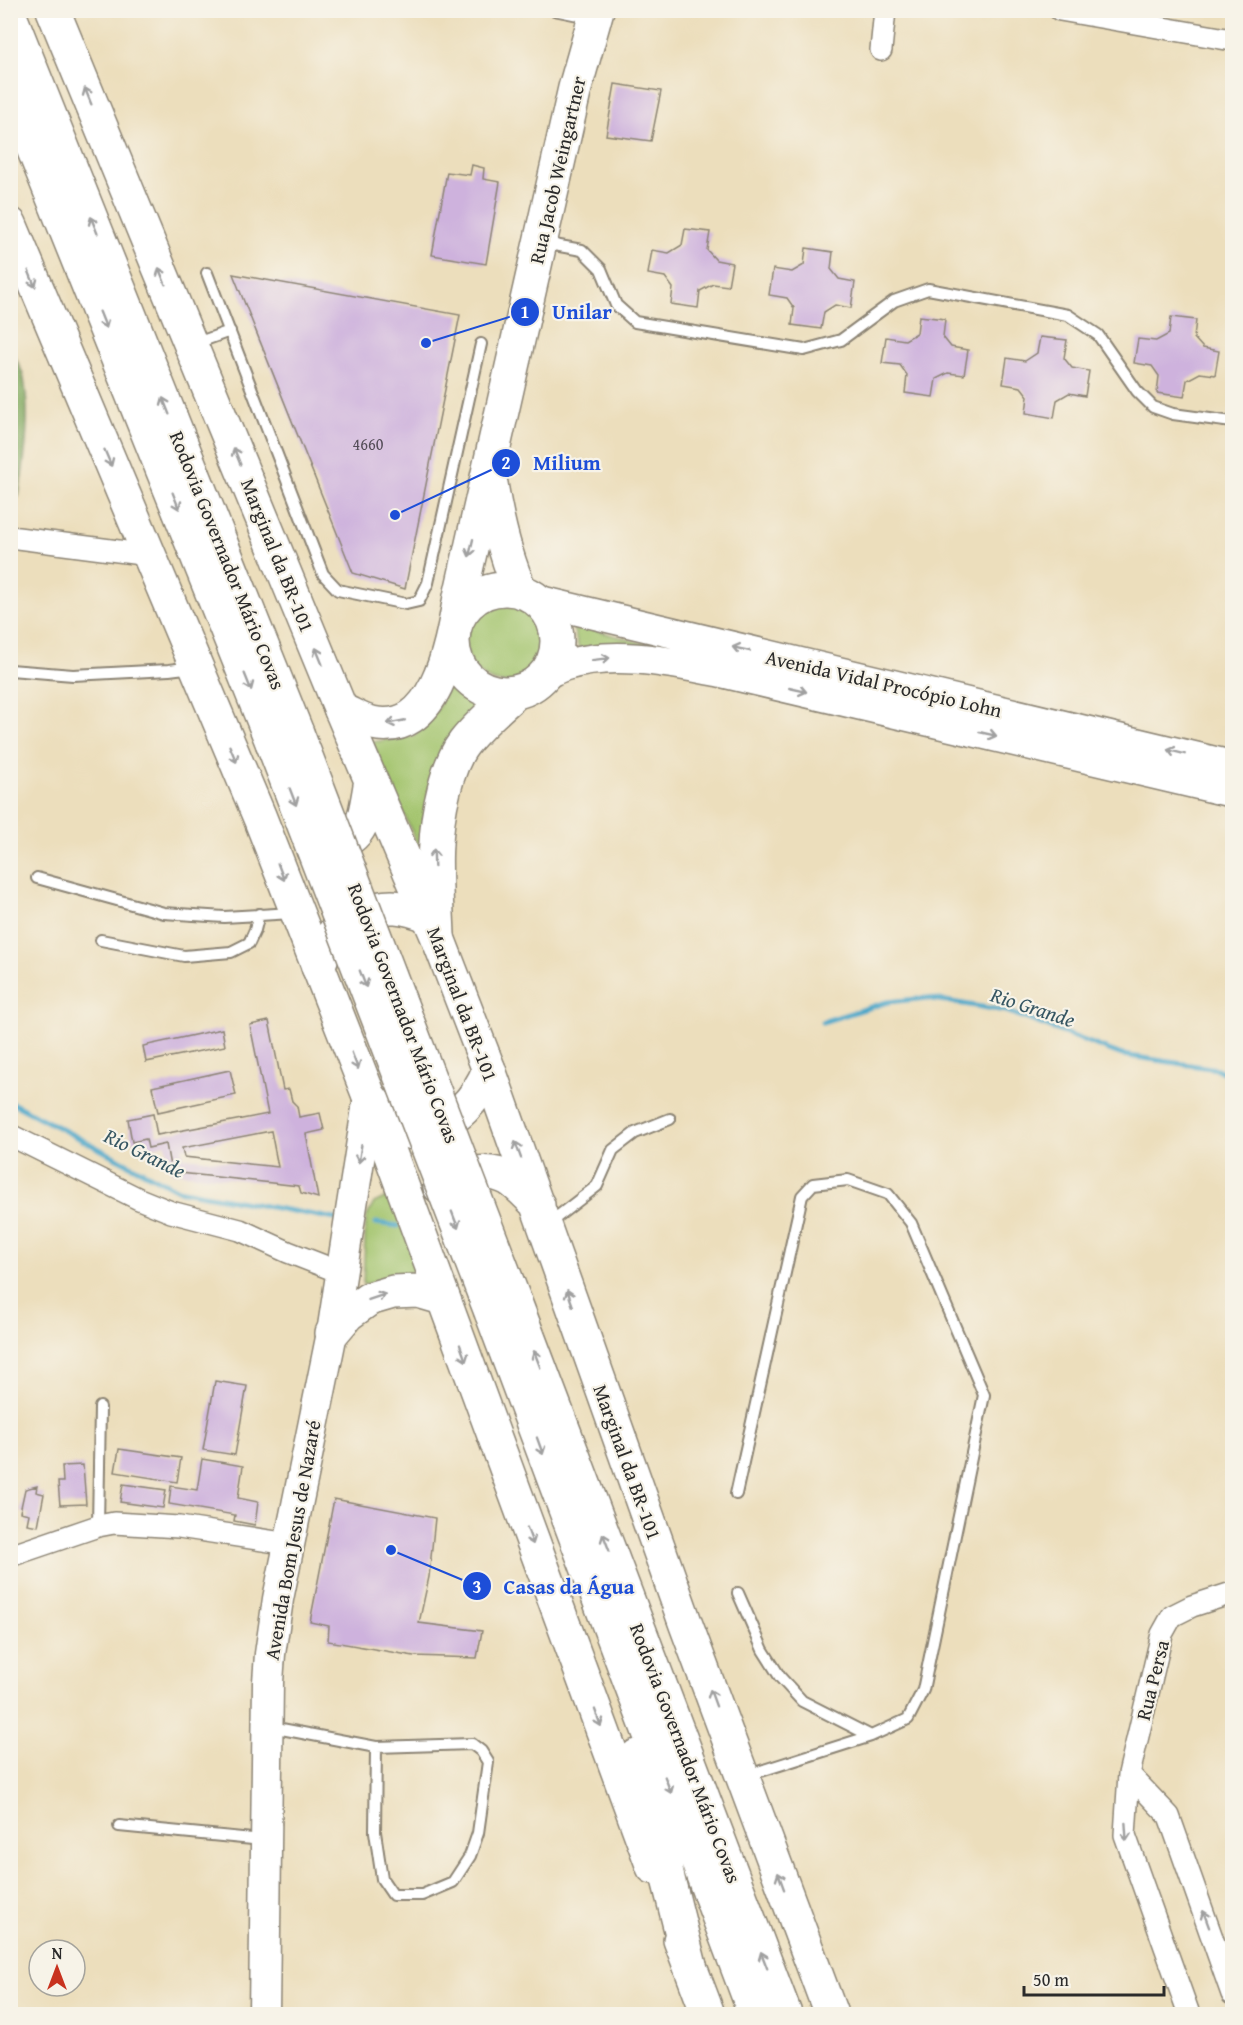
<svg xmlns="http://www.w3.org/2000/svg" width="1243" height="2025" font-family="'Gentium Book Plus',serif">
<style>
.green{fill:#a3c46d;stroke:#67784c;stroke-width:1.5}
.forest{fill:#82aa60;stroke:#566a46;stroke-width:1.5}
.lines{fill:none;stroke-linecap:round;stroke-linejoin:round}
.stream{stroke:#4ba7c9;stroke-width:5}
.building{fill:#ceb2dd;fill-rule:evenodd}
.lane-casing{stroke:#8c8474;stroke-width:14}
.street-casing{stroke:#8c8474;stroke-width:24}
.secondary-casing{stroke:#8c8474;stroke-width:33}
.primary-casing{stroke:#8c8474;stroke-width:36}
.highway-casing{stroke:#8c8474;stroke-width:36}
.lane{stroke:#fff;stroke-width:10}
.street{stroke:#fff;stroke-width:21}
.secondary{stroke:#fff;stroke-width:30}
.primary{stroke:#fff;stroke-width:33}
.highway{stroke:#fff;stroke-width:33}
.highway-bridge-casing{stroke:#8c8474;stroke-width:36;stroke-linecap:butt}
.highway-bridge{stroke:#fff;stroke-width:33}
.oneway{stroke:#a0a0a0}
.labels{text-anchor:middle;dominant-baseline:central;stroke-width:4.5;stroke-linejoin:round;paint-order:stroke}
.number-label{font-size:16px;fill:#544d58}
.street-label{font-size:20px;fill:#2b2b2b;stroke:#f7f3e8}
.water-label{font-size:21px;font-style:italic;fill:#365662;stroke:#f7f3e8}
.leader{fill:none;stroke:#1d4ed8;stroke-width:2}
.callout-dot{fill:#1d4ed8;stroke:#f7f3e8;stroke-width:2}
.mark-label{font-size:18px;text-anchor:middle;font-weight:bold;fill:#fff}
.callout-label{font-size:21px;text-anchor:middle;font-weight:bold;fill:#1d4ed8;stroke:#f7f3e8;stroke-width:4.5;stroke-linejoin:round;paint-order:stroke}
</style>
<rect width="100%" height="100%" fill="#f7f3e8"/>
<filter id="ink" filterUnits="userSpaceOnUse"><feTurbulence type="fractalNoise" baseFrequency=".0167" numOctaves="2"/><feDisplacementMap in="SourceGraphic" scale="12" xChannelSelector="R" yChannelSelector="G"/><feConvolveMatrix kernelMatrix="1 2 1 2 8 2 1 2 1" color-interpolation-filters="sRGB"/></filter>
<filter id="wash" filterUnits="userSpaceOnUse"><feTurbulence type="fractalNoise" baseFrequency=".008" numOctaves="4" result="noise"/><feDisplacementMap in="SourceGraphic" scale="24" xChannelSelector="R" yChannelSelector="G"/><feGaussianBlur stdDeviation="1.35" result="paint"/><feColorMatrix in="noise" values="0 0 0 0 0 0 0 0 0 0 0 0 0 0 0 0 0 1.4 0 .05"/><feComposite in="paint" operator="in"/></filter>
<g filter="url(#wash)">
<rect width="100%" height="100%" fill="#ecdebc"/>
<!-- green -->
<path class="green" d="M466 643a40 40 0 1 1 80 0a40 40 0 1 1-80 0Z
M 572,624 L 660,648 L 613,643 L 579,649 Z
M 453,676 C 460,688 468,692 481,697 L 460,726 L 431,789 L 419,848 L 372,742 L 414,736 L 438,708 Z
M 393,1194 L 421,1269 L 363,1285 L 366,1218 L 374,1203 Z"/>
<!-- forest -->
<path class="forest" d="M 11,348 C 15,358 22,368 24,379 C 31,417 25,458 19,496 L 11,501 Z"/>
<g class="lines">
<!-- stream -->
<path class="stream" d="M 822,1022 L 887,1002 L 927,998 L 1006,1011 L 1122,1055 L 1217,1069 L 1232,1077
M 10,1102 L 178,1190 L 341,1220
M 376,1223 L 398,1226"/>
</g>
<g id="blocks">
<!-- building -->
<path class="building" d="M 615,84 L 661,91 L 651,141 L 606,135 Z
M 472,165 L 484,168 L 483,179 L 500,182 L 486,264 L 432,255 L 447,172 L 470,175 Z
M 685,229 L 710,232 L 707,250 L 716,260 L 732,263 L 728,286 L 713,284 L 700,291 L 698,308 L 671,304 L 673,288 L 665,277 L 648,274 L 652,250 L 669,253 L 682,245 Z
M 806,248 L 833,252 L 831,269 L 839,279 L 855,282 L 851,308 L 835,305 L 824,312 L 821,329 L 792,325 L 794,308 L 787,298 L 769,295 L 773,269 L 792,272 L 804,265 Z
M 233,274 L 460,315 L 405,589 L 353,573 Z
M 919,316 L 945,319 L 943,337 L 951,347 L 968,350 L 964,375 L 948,373 L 936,379 L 933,397 L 905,393 L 907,375 L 900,365 L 882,363 L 886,337 L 905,340 L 917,333 Z
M 1171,317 L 1196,320 L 1194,338 L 1203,348 L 1219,351 L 1215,375 L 1200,373 L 1187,380 L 1184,397 L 1157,393 L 1159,376 L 1152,366 L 1134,363 L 1138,339 L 1156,341 L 1169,334 Z
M 1040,337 L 1067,340 L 1064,358 L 1072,368 L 1089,371 L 1085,396 L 1069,393 L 1057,400 L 1054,418 L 1026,413 L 1028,396 L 1021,387 L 1003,384 L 1007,358 L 1025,361 L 1037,353 Z
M 269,1021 L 283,1090 L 289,1089 L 292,1101 L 297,1106 L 299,1117 L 320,1113 L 324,1130 L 306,1134 L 318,1198 L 301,1193 L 299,1186 L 171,1172 L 166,1144 L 148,1148 L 146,1139 L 132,1142 L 128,1119 L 153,1114 L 157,1135 L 268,1114 L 250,1025 ZM 271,1131 L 278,1167 L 184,1157 L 182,1148 Z
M 222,1029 L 225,1046 L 146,1062 L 143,1046 Z
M 230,1070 L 236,1095 L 158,1112 L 152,1087 Z
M 215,1381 L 247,1386 L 235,1455 L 203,1450 Z
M 119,1449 L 181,1458 L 177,1482 L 115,1472 Z
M 202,1459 L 243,1466 L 238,1498 L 258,1502 L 255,1525 L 234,1521 L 235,1515 L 169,1504 L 171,1486 L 197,1490 Z
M 83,1465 L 86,1504 L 60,1505 L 58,1482 L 63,1482 L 62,1466 Z
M 123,1484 L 166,1490 L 163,1508 L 120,1502 Z
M 37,1486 L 36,1492 L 44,1494 L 38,1526 L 27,1524 L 29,1514 L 20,1512 L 25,1489 Z
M 334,1499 L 435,1518 L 429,1577 L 419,1623 L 482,1631 L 477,1658 L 414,1656 L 328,1641 L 329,1626 L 310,1622 Z"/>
</g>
</g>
<g filter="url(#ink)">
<use href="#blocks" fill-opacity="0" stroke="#8c8474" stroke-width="1.5"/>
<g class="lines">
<!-- lane casing -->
<g class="lane-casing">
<path id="lane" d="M 554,10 L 593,18
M 543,243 L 582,250 L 601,269 L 616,305 L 635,322 L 804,350 L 841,340 L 894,301 L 928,289 L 1068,315 L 1098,335 L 1137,391 L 1153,407 L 1173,414 L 1232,422
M 207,273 L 323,574 L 338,590 L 406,604 L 419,601 L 428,583 L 481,344
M 194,344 L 230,331
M 10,670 L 73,675 L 169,670 L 193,667
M 37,878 L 164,913 L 224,917 L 292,913
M 101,940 L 184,956 L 231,952 L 249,943 L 255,930 L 259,914
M 548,1224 L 597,1186 L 613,1150 L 635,1133 L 670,1119
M 736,1494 L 802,1196 L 813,1184 L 848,1180 L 888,1194 L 911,1223 L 984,1395 L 923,1690 L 908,1719 L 871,1736 L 745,1776
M 98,1526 L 100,1407
M 738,1593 L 763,1650 L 780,1677 L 802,1701 L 871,1736
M 271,1727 L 376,1747 L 472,1744 L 481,1751 L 488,1762 L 478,1833 L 470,1856 L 453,1882 L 422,1895 L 393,1895 L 382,1879 L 375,1832 L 376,1747
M 119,1826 L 263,1840"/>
</g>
<!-- street casing -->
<g class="street-casing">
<path id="street" d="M 1060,10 L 1232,40
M 881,50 L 885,10
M 10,537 L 149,555
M 10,1135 L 139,1199 L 171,1212 L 240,1230 L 288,1252 L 342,1273
M 10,1556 L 98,1526 L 114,1523 L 179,1527 L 289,1544
M 1129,1774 L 1169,1816 L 1232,1994
M 1189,2014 L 1125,1835 L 1129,1774 L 1162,1634 L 1172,1616 L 1192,1606 L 1232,1593"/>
</g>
<!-- secondary casing -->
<g class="secondary-casing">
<path id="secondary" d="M 536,600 L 1232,766
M 545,674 C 552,671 559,667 566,665 C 615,650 669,662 717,671 L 1232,792
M 264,2014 L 268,1682 L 270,1654 L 278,1599 L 332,1333 L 369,1096"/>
</g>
<!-- primary casing -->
<g class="primary-casing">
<path id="primary" d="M 491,484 C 497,521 505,557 521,592
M453 641a52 52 0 1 1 104 0a52 52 0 1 1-104 0Z
M 341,710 C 351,714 362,721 372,723 C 437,738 452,642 460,597 L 575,88 L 597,10
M 438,935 C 436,884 431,840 444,790 C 448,774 454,756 464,743 C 479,724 498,708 516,692
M 318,967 C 323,955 326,943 334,933 C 340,924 351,918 361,914 C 387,903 404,906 429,916
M 489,1070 L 686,1625 L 831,2014
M 369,1096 L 653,1867
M 440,1187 C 461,1175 485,1166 509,1179 C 519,1185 529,1197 538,1205
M 332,1333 L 348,1314 L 369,1299 L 393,1292 L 418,1291 L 442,1298
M 680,1940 L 708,2014"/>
</g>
<!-- highway casing -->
<g class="highway-casing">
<path id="highway" d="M 10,16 L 297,733
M 10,91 L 272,742
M 10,224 L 260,818 L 369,1096 C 378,1108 398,1132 415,1133 C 418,1134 421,1132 424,1131 C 455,1124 477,1099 489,1070 L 438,938 L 341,710 L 53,10
M 313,850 C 365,842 363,825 371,780
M 515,1302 L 785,2014
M 491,1312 L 755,2014
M 637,1756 L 690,1966"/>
</g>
<!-- lane -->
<use href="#lane" class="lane"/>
<!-- street -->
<use href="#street" class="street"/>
<!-- secondary -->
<use href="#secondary" class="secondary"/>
<!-- primary -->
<use href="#primary" class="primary"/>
<!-- highway -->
<use href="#highway" class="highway"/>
<!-- highway-bridge casing -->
<g class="highway-bridge-casing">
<path id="highway-bridge" d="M 297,733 L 515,1302
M 272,742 L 491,1312"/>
</g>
<!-- highway-bridge -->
<use href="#highway-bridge" class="highway-bridge"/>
</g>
<!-- one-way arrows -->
<defs><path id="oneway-shaft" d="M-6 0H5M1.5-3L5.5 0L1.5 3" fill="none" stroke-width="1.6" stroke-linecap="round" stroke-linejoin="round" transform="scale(1.5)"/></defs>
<g class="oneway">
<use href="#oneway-shaft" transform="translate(88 96) rotate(-112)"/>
<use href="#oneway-shaft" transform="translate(94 225) rotate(-112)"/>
<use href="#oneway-shaft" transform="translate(162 276) rotate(-112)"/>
<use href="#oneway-shaft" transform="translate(32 279) rotate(68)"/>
<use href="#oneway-shaft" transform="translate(103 320) rotate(68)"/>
<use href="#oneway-shaft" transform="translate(166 406) rotate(-112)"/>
<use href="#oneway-shaft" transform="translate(237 456) rotate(-112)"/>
<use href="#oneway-shaft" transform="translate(108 458) rotate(67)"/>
<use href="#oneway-shaft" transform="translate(176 501) rotate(68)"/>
<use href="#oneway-shaft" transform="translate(471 548) rotate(103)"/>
<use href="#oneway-shaft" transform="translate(741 649) rotate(-167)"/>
<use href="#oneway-shaft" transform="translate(319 656) rotate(-112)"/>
<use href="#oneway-shaft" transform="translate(601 659) rotate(-7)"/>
<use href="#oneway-shaft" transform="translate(248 682) rotate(68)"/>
<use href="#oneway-shaft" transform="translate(798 690) rotate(13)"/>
<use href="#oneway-shaft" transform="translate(396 722) rotate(169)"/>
<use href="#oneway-shaft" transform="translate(988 734) rotate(13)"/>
<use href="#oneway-shaft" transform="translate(1176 752) rotate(-166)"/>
<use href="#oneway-shaft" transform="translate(233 754) rotate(67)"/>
<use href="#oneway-shaft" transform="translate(293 797) rotate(69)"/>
<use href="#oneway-shaft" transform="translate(434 858) rotate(-92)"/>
<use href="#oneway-shaft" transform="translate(281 872) rotate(69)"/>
<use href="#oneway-shaft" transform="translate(363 979) rotate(69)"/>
<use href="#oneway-shaft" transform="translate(355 1061) rotate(69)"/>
<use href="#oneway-shaft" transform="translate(518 1150) rotate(-110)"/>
<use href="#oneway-shaft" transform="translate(360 1154) rotate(99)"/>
<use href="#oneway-shaft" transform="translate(455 1220) rotate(69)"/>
<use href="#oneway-shaft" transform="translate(377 1297) rotate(-19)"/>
<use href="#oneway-shaft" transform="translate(570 1298) rotate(-109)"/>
<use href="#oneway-shaft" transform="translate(463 1353) rotate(70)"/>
<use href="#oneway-shaft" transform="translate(537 1359) rotate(-111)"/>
<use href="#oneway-shaft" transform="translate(540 1446) rotate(70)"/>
<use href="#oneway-shaft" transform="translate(530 1536) rotate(70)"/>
<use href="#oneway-shaft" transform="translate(606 1542) rotate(-111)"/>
<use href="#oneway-shaft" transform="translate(713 1698) rotate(-110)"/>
<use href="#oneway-shaft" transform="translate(598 1718) rotate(70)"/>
<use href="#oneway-shaft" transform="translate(668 1785) rotate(69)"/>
<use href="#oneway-shaft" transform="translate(1126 1832) rotate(86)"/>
<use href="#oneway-shaft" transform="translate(781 1881) rotate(-110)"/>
<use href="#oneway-shaft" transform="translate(1206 1919) rotate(-110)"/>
<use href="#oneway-shaft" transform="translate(764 1960) rotate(-111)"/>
</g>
</g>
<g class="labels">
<!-- number labels -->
<g class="number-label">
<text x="368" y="444">4660</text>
</g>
<!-- street labels -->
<g class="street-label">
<text transform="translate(557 170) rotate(-77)">Rua Jacob Weingartner</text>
<text transform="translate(278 555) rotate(68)">Marginal da BR-101</text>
<text transform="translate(228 560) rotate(68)">Rodovia Governador Mário Covas</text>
<text transform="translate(884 683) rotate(13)">Avenida Vidal Procópio Lohn</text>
<text transform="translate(463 1004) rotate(69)">Marginal da BR-101</text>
<text transform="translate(404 1013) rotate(69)">Rodovia Governador Mário Covas</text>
<text transform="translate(628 1462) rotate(70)">Marginal da BR-101</text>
<text transform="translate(292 1540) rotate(-80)">Avenida Bom Jesus de Nazaré</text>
<text transform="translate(1152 1680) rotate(-76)">Rua Persa</text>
<text transform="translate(686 1753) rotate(69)">Rodovia Governador Mário Covas</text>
</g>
<!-- water labels -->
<g class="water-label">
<text transform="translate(1033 1007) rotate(18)">Rio Grande</text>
<text transform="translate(145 1153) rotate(26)">Rio Grande</text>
</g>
</g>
<!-- callouts -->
<path class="leader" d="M426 343L525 312M395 515L506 463M391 1550L477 1586"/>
<g class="callout-dot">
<circle cx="426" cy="343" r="6"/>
<circle cx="395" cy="515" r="6"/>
<circle cx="391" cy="1550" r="6"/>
<circle cx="525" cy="312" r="15"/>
<circle cx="506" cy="463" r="15"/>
<circle cx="477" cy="1586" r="15"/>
</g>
<g class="mark-label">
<text x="525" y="318">1</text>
<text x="506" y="469">2</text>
<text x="477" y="1593">3</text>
</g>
<g class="callout-label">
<text x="582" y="319">Unilar</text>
<text x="567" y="470">Milium</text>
<text x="569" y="1594">Casas da Água</text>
</g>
<!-- margin -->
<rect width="1243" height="2025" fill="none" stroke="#f7f3e8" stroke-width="36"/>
<!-- north arrow -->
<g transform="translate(57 1968)"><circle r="28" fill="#f7f3e8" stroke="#a5a39c" stroke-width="1.5"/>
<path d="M0-4.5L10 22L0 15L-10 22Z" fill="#c8321e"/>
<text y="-9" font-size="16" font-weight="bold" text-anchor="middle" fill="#2b2b2b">N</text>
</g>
<!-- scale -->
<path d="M1024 1986v9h140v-9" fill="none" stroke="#2b2b2b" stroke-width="3"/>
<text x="1033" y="1986" font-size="18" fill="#2b2b2b" stroke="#f7f3e8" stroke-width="4.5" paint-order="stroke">50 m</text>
</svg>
